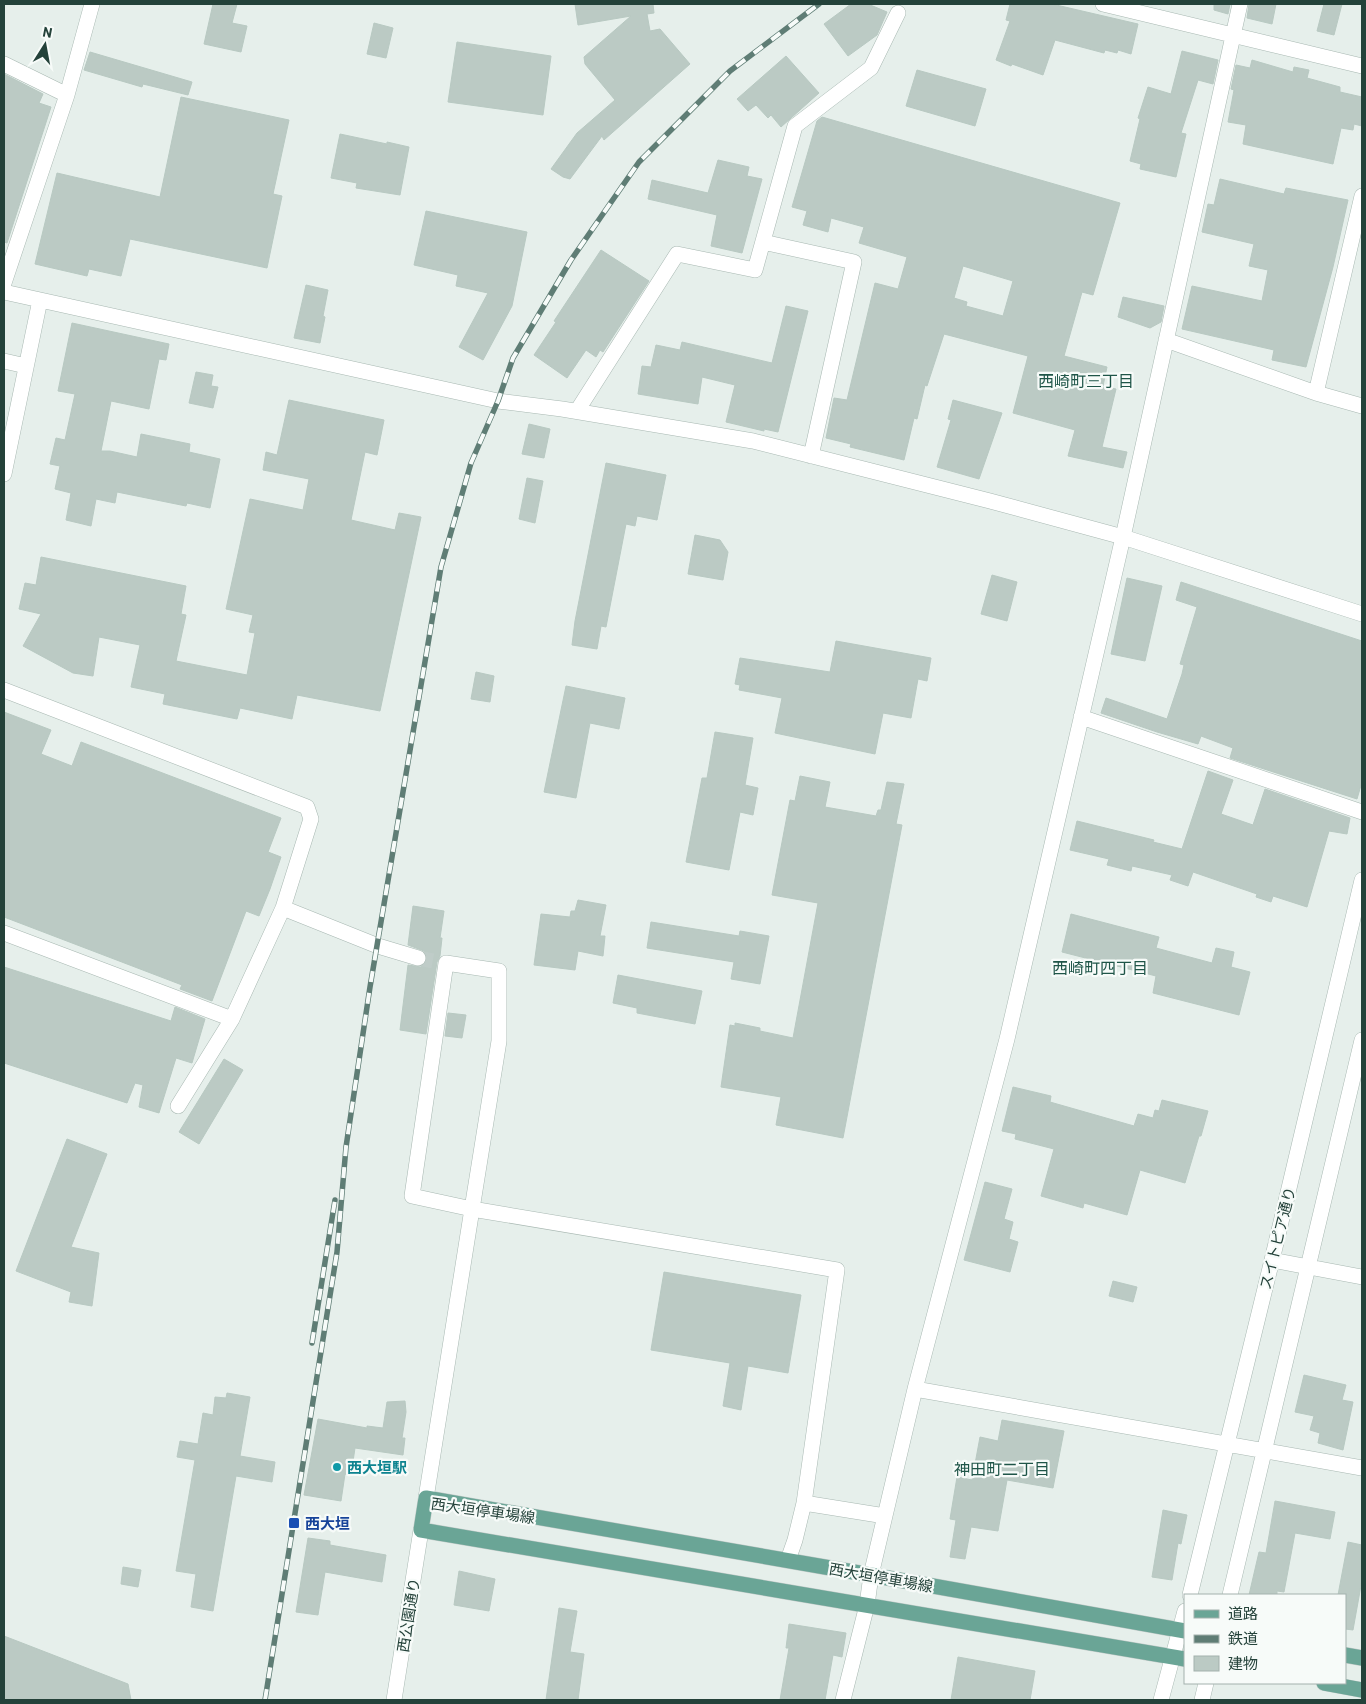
<svg xmlns="http://www.w3.org/2000/svg" width="1366" height="1704" font-family="Barlow,'Noto Sans JP',sans-serif">
<style>
.building{fill:#bbcac4;stroke:#b8c9c2;fill-rule:evenodd}
.lines{fill:none;stroke-linecap:round;stroke-linejoin:round}
.minor-tunnel{stroke:#bfccc8;stroke-width:15;stroke-dasharray:15 8;stroke-linecap:butt}
.minor-casing{stroke:#a8b8b2;stroke-width:16}
.major-casing{stroke:#c2cac8;stroke-width:16}
.minor{stroke:#fff;stroke-width:15}
.major{stroke:#6aa596;stroke-width:15}
.rail-casing{stroke:#5f7d75;stroke-width:5.5}
.rail{stroke:#f7fbf9;stroke-width:4;stroke-dasharray:11;stroke-linecap:butt}
.culture-dot{fill:#0f9aa8;stroke:#f7fbf9;stroke-width:2}
.transit-dot{fill:#1a4fb4;stroke:#f7fbf9;stroke-width:2}
.labels{text-anchor:middle;dominant-baseline:central;stroke-width:4.5;stroke-linejoin:round;paint-order:stroke}
.street-label{font-size:15px;fill:#24423a;stroke:#f7fbf9}
.culture-label{font-size:15px;font-weight:bold;fill:#0d838f;stroke:#f7fbf9;text-anchor:start}
.transit-label{font-size:15px;font-weight:bold;fill:#164399;stroke:#f7fbf9;text-anchor:start}
.neighbourhood-label{font-size:16px;fill:#1f5548;stroke:#f7fbf9}
</style>
<rect width="100%" height="100%" fill="#e6efeb"/>
<!-- building -->
<path class="building" d="M 213,4 L 237,4 L 232,23 L 247,26 L 241,52 L 204,44 Z
M 575,4 L 653,4 L 654,13 L 647,14 L 650,31 L 660,29 L 690,64 L 604,140 L 602,136 L 570,179 L 563,177 L 551,169 L 577,133 L 615,100 L 585,64 L 584,57 L 631,16 L 578,25 Z
M 851,4 L 868,4 L 887,12 L 877,35 L 848,56 L 824,24 Z
M 1010,4 L 1052,4 L 1138,24 L 1131,54 L 1118,50 L 1117,53 L 1105,50 L 1104,53 L 1055,40 L 1043,75 L 1012,64 L 1011,66 L 996,60 L 1010,21 L 1006,20 Z
M 1214,4 L 1230,4 L 1228,14 L 1214,10 Z
M 1249,4 L 1276,4 L 1272,24 L 1247,18 Z
M 1324,4 L 1342,4 L 1334,35 L 1317,31 Z
M 374,23 L 393,28 L 386,58 L 367,54 Z
M 457,42 L 551,56 L 543,115 L 448,102 Z
M 1182,51 L 1218,60 L 1213,84 L 1198,80 L 1181,133 L 1186,134 L 1176,177 L 1140,169 L 1141,164 L 1130,161 L 1140,119 L 1138,118 L 1148,87 L 1171,94 Z
M 90,52 L 192,82 L 188,95 L 143,84 L 142,87 L 84,70 Z
M 786,56 L 819,93 L 781,127 L 771,115 L 768,118 L 756,105 L 748,111 L 737,99 Z
M 1252,60 L 1293,72 L 1294,67 L 1309,70 L 1307,78 L 1340,87 L 1340,92 L 1362,97 L 1362,126 L 1354,124 L 1353,130 L 1341,128 L 1333,164 L 1243,144 L 1246,125 L 1228,122 L 1234,90 L 1231,89 L 1236,65 L 1250,68 Z
M 917,70 L 986,89 L 975,126 L 906,106 Z
M 4,74 L 43,94 L 39,103 L 51,107 L 7,243 L 4,242 Z
M 181,97 L 289,120 L 273,194 L 282,196 L 267,268 L 130,239 L 121,276 L 89,269 L 87,276 L 35,264 L 57,173 L 160,197 Z
M 822,117 L 1120,203 L 1093,295 L 1082,292 L 1064,356 L 1107,367 L 1103,386 L 1116,389 L 1102,447 L 1127,452 L 1123,468 L 1068,456 L 1075,430 L 1013,413 L 1028,356 L 944,334 L 927,386 L 925,385 L 917,419 L 914,418 L 904,460 L 850,447 L 851,444 L 826,438 L 834,398 L 847,400 L 875,283 L 898,289 L 907,257 L 859,243 L 864,227 L 831,218 L 828,232 L 803,225 L 807,211 L 792,207 L 817,121 ZM 963,266 L 1013,281 L 1003,316 L 966,306 L 967,302 L 954,298 Z
M 340,134 L 387,144 L 387,142 L 409,147 L 400,195 L 356,188 L 357,183 L 331,178 Z
M 718,160 L 749,167 L 747,176 L 762,179 L 742,253 L 711,246 L 717,215 L 648,199 L 652,180 L 708,193 Z
M 1220,179 L 1284,194 L 1286,188 L 1348,200 L 1333,267 L 1306,367 L 1272,360 L 1274,350 L 1182,329 L 1192,286 L 1262,301 L 1268,270 L 1249,266 L 1254,244 L 1202,232 L 1208,204 L 1214,205 Z
M 426,211 L 527,232 L 512,306 L 483,360 L 459,347 L 488,293 L 456,286 L 458,275 L 414,265 Z
M 601,250 L 649,281 L 603,352 L 600,350 L 596,357 L 586,350 L 567,378 L 534,355 L 556,322 L 554,321 Z
M 306,285 L 328,290 L 323,316 L 325,317 L 320,343 L 294,338 Z
M 1123,297 L 1164,306 L 1161,322 L 1150,328 L 1118,317 Z
M 786,306 L 808,311 L 778,432 L 764,429 L 764,431 L 726,422 L 735,385 L 702,377 L 698,404 L 638,394 L 642,366 L 651,367 L 656,345 L 680,350 L 682,342 L 772,363 Z
M 72,323 L 169,344 L 166,360 L 159,359 L 149,409 L 111,401 L 101,451 L 110,451 L 137,457 L 141,434 L 190,444 L 189,452 L 220,459 L 210,508 L 187,503 L 186,506 L 117,492 L 115,503 L 96,499 L 91,526 L 66,520 L 71,493 L 55,489 L 60,466 L 50,464 L 56,438 L 65,440 L 75,394 L 58,391 Z
M 196,372 L 213,375 L 211,386 L 218,387 L 213,408 L 189,403 Z
M 289,400 L 384,420 L 377,455 L 365,452 L 351,520 L 395,530 L 399,513 L 421,517 L 380,711 L 297,695 L 292,719 L 240,708 L 237,719 L 163,704 L 165,694 L 131,687 L 140,645 L 99,637 L 93,676 L 73,673 L 23,646 L 41,614 L 19,609 L 25,583 L 36,585 L 41,557 L 186,586 L 181,614 L 186,615 L 176,661 L 247,675 L 255,633 L 249,632 L 253,615 L 226,609 L 250,499 L 303,510 L 309,479 L 263,470 L 266,452 L 277,455 Z
M 953,400 L 1002,413 L 979,479 L 937,467 L 951,420 L 948,419 Z
M 529,424 L 550,429 L 544,458 L 522,454 Z
M 606,463 L 666,475 L 657,520 L 637,516 L 635,526 L 626,524 L 606,627 L 601,626 L 597,649 L 572,645 L 575,621 Z
M 527,478 L 543,481 L 535,523 L 519,519 Z
M 695,535 L 720,540 L 728,552 L 723,580 L 688,574 Z
M 992,575 L 1017,582 L 1007,621 L 981,614 Z
M 1127,578 L 1162,586 L 1145,661 L 1111,654 Z
M 1181,582 L 1362,641 L 1362,782 L 1357,799 L 1230,758 L 1233,748 L 1201,736 L 1198,744 L 1157,732 L 1101,713 L 1106,698 L 1167,719 L 1182,674 L 1184,665 L 1180,664 L 1197,607 L 1176,600 Z
M 836,641 L 931,658 L 927,681 L 918,679 L 911,718 L 883,713 L 875,754 L 775,733 L 782,698 L 739,690 L 740,685 L 735,684 L 740,658 L 830,672 Z
M 476,672 L 494,676 L 490,702 L 471,699 Z
M 566,686 L 625,698 L 619,729 L 590,723 L 576,798 L 544,792 Z
M 4,712 L 51,730 L 41,754 L 72,766 L 81,742 L 281,818 L 268,852 L 281,857 L 270,889 L 259,916 L 246,911 L 212,1001 L 180,989 L 182,985 L 4,917 Z
M 715,732 L 753,738 L 745,785 L 758,788 L 753,815 L 740,812 L 729,870 L 686,862 L 702,778 L 707,778 Z
M 1208,771 L 1233,780 L 1221,814 L 1253,825 L 1265,789 L 1350,818 L 1347,834 L 1329,831 L 1307,907 L 1273,896 L 1271,902 L 1256,897 L 1257,894 L 1193,872 L 1188,886 L 1170,880 L 1172,875 L 1132,866 L 1131,871 L 1107,865 L 1109,859 L 1070,850 L 1077,821 L 1154,840 L 1153,842 L 1182,849 Z
M 800,776 L 830,782 L 825,807 L 876,816 L 878,810 L 881,810 L 887,782 L 904,784 L 896,824 L 902,825 L 843,1138 L 776,1125 L 781,1097 L 721,1087 L 730,1025 L 735,1026 L 735,1023 L 760,1028 L 760,1031 L 793,1038 L 818,903 L 772,895 L 790,800 L 795,801 Z
M 578,900 L 606,905 L 600,936 L 605,936 L 603,956 L 578,951 L 575,970 L 534,965 L 541,914 L 570,917 L 571,911 L 575,911 Z
M 413,906 L 444,911 L 440,938 L 442,938 L 440,956 L 437,962 L 426,1034 L 400,1030 L 408,965 L 421,967 L 427,960 L 424,951 L 408,945 Z
M 1071,914 L 1159,937 L 1156,948 L 1212,963 L 1216,948 L 1234,952 L 1231,967 L 1250,972 L 1239,1015 L 1153,993 L 1156,976 L 1062,952 Z
M 651,922 L 739,936 L 740,931 L 769,936 L 760,984 L 731,979 L 734,962 L 647,948 Z
M 4,967 L 171,1021 L 175,1007 L 205,1019 L 192,1063 L 176,1058 L 159,1113 L 139,1107 L 143,1085 L 135,1083 L 127,1103 L 4,1063 Z
M 618,975 L 702,991 L 695,1024 L 637,1013 L 637,1008 L 613,1003 Z
M 448,1013 L 466,1015 L 462,1038 L 445,1036 Z
M 224,1059 L 243,1070 L 199,1144 L 179,1132 Z
M 1013,1087 L 1051,1096 L 1050,1102 L 1134,1126 L 1138,1114 L 1153,1118 L 1155,1110 L 1159,1111 L 1162,1100 L 1208,1111 L 1201,1136 L 1199,1136 L 1185,1183 L 1140,1170 L 1127,1215 L 1084,1203 L 1083,1208 L 1041,1196 L 1054,1149 L 1015,1139 L 1016,1134 L 1002,1131 Z
M 67,1139 L 107,1154 L 71,1247 L 99,1253 L 92,1306 L 69,1302 L 71,1292 L 16,1271 Z
M 985,1182 L 1012,1189 L 1004,1219 L 1013,1222 L 1009,1239 L 1018,1242 L 1010,1272 L 964,1260 Z
M 664,1272 L 801,1295 L 788,1373 L 748,1366 L 741,1410 L 723,1406 L 730,1363 L 651,1350 Z
M 1113,1281 L 1137,1287 L 1133,1302 L 1109,1296 Z
M 1304,1375 L 1346,1385 L 1342,1400 L 1353,1402 L 1343,1450 L 1318,1443 L 1320,1433 L 1310,1430 L 1314,1416 L 1295,1412 Z
M 227,1393 L 250,1397 L 240,1456 L 275,1462 L 272,1482 L 236,1476 L 213,1611 L 191,1607 L 196,1574 L 176,1571 L 195,1460 L 177,1457 L 180,1441 L 198,1444 L 203,1413 L 213,1415 L 215,1397 L 226,1398 Z
M 405,1401 L 406,1412 L 402,1438 L 405,1438 L 403,1455 L 355,1448 L 351,1475 L 345,1474 L 341,1501 L 304,1495 L 318,1419 L 367,1428 L 367,1426 L 383,1428 L 387,1402 Z
M 1002,1420 L 1064,1431 L 1053,1488 L 1007,1480 L 998,1531 L 971,1527 L 965,1559 L 950,1557 L 956,1520 L 950,1519 L 957,1477 L 972,1480 L 980,1437 L 998,1441 Z
M 1275,1501 L 1335,1512 L 1330,1539 L 1295,1533 L 1284,1592 L 1277,1591 L 1277,1595 L 1249,1595 L 1259,1552 L 1266,1553 Z
M 1163,1510 L 1187,1515 L 1181,1544 L 1178,1543 L 1172,1580 L 1152,1577 Z
M 308,1538 L 330,1541 L 330,1545 L 386,1555 L 382,1582 L 325,1572 L 318,1615 L 296,1612 Z
M 1348,1542 L 1362,1545 L 1362,1580 L 1353,1630 L 1345,1629 L 1345,1595 L 1338,1595 Z
M 123,1567 L 141,1570 L 138,1587 L 121,1584 Z
M 459,1571 L 495,1579 L 489,1611 L 454,1605 Z
M 559,1608 L 577,1611 L 570,1652 L 584,1654 L 578,1700 L 546,1700 Z
M 789,1624 L 846,1633 L 842,1657 L 833,1655 L 825,1700 L 780,1700 L 789,1648 L 786,1648 Z
M 4,1636 L 128,1684 L 131,1700 L 4,1700 Z
M 958,1657 L 1035,1671 L 1030,1700 L 951,1700 Z"/>
<g class="lines">
<!-- minor-tunnel -->
<path class="minor-tunnel" d="M 418,958 L 439,962"/>
<!-- minor casing -->
<g class="minor-casing">
<path id="minor" d="M 1103,4 L 1362,66
M 4,64 L 67,95
M 763,242 L 854,262 L 811,456
M 4,283 L 67,95 L 92,4
M 4,292 L 498,401 L 562,409 L 753,441 L 990,501 L 1123,537 L 1362,614
M 1166,340 L 1316,393 L 1362,406
M 4,361 L 26,366
M 1316,393 L 1362,196
M 577,411 L 677,254 L 755,270 L 795,126 L 871,68 L 898,13
M 4,474 L 40,300
M 4,690 L 307,807 L 311,819 L 283,908
M 1081,717 L 1362,812
M 4,933 L 232,1019
M 446,963 L 499,971 L 499,1041 L 472,1209 L 412,1196 Z
M 178,1106 L 232,1019 L 283,908 L 378,946 L 418,958
M 1272,1260 L 1362,1277
M 915,1389 L 1362,1468
M 426,1498 L 472,1209 L 837,1270 L 804,1503 L 795,1540 L 788,1560
M 804,1503 L 885,1516
M 1190,1595 L 1272,1260 L 1362,880
M 1230,1595 L 1362,1040
M 394,1700 L 421,1530
M 843,1700 L 867,1605 L 871,1575 L 915,1389 L 1007,1039 L 1123,537 L 1240,4
M 1161,1700 L 1185,1611
M 1202,1700 L 1206,1683"/>
</g>
<!-- major casing -->
<g class="major-casing">
<path id="major" d="M 1185,1631 L 871,1575 L 426,1498 L 421,1530 L 1185,1659
M 1345,1655 L 1362,1658
M 1324,1683 L 1362,1690"/>
</g>
<!-- minor -->
<use href="#minor" class="minor"/>
<!-- major -->
<use href="#major" class="major"/>
<!-- rail casing -->
<g class="rail-casing">
<path id="rail" d="M 312,1343 L 335,1200
M 265,1700 L 337,1252 L 346,1147 L 370,987 L 441,567 L 471,463 L 498,401 L 513,358 L 571,260 L 639,162 L 730,71 L 819,4"/>
</g>
<!-- rail -->
<use href="#rail" class="rail"/>
</g>
<!-- markers -->
<circle class="culture-dot" cx="337" cy="1467" r="5"/>
<rect class="transit-dot" x="288" y="1517" width="12" height="12" rx="2.5"/>
<g class="labels">
<!-- street labels -->
<g class="street-label">
<text transform="translate(1277 1238) rotate(-76)">スイトピア通り</text>
<text transform="translate(483 1510) rotate(8)">西大垣停車場線</text>
<text transform="translate(881 1577) rotate(10)">西大垣停車場線</text>
<text transform="translate(408 1615) rotate(-81)">西公園通り</text>
</g>
<!-- culture labels -->
<g class="culture-label">
<text x="347" y="1467">西大垣駅</text>
</g>
<!-- transit labels -->
<g class="transit-label">
<text x="305" y="1523">西大垣</text>
</g>
<!-- neighbourhood labels -->
<g class="neighbourhood-label">
<text x="1086" y="380">西崎町三丁目</text>
<text x="1100" y="967">西崎町四丁目</text>
<text x="1002" y="1468">神田町二丁目</text>
</g>
</g>
<!-- border -->
<rect width="1366" height="1704" fill="none" stroke="#24423a" stroke-width="10"/>
<!-- legend -->
<rect x="1184" y="1594" width="162" height="90" fill="#f7fbf9" stroke="#a3b1ad"/>
<rect x="1194" y="1610" width="25" height="8" fill="#6aa596" stroke="#a3b1ad"/>
<text x="1228" y="1619" font-size="15" fill="#24423a">道路</text>
<rect x="1194" y="1635" width="25" height="8" fill="#5f7d75" stroke="#a3b1ad"/>
<text x="1228" y="1644" font-size="15" fill="#24423a">鉄道</text>
<rect x="1194" y="1656" width="25" height="15" fill="#bbcac4" stroke="#a3b1ad"/>
<text x="1228" y="1669" font-size="15" fill="#24423a">建物</text>
<!-- north arrow -->
<g transform="translate(45 45) rotate(11)" stroke="#f7fbf9" stroke-width="4" paint-order="stroke">
<path d="M0-4L9 19L0 12L-9 19Z" fill="#24423a"/>
<text y="-8" font-size="14" font-weight="bold" text-anchor="middle" fill="#24423a">N</text>
</g>
</svg>
